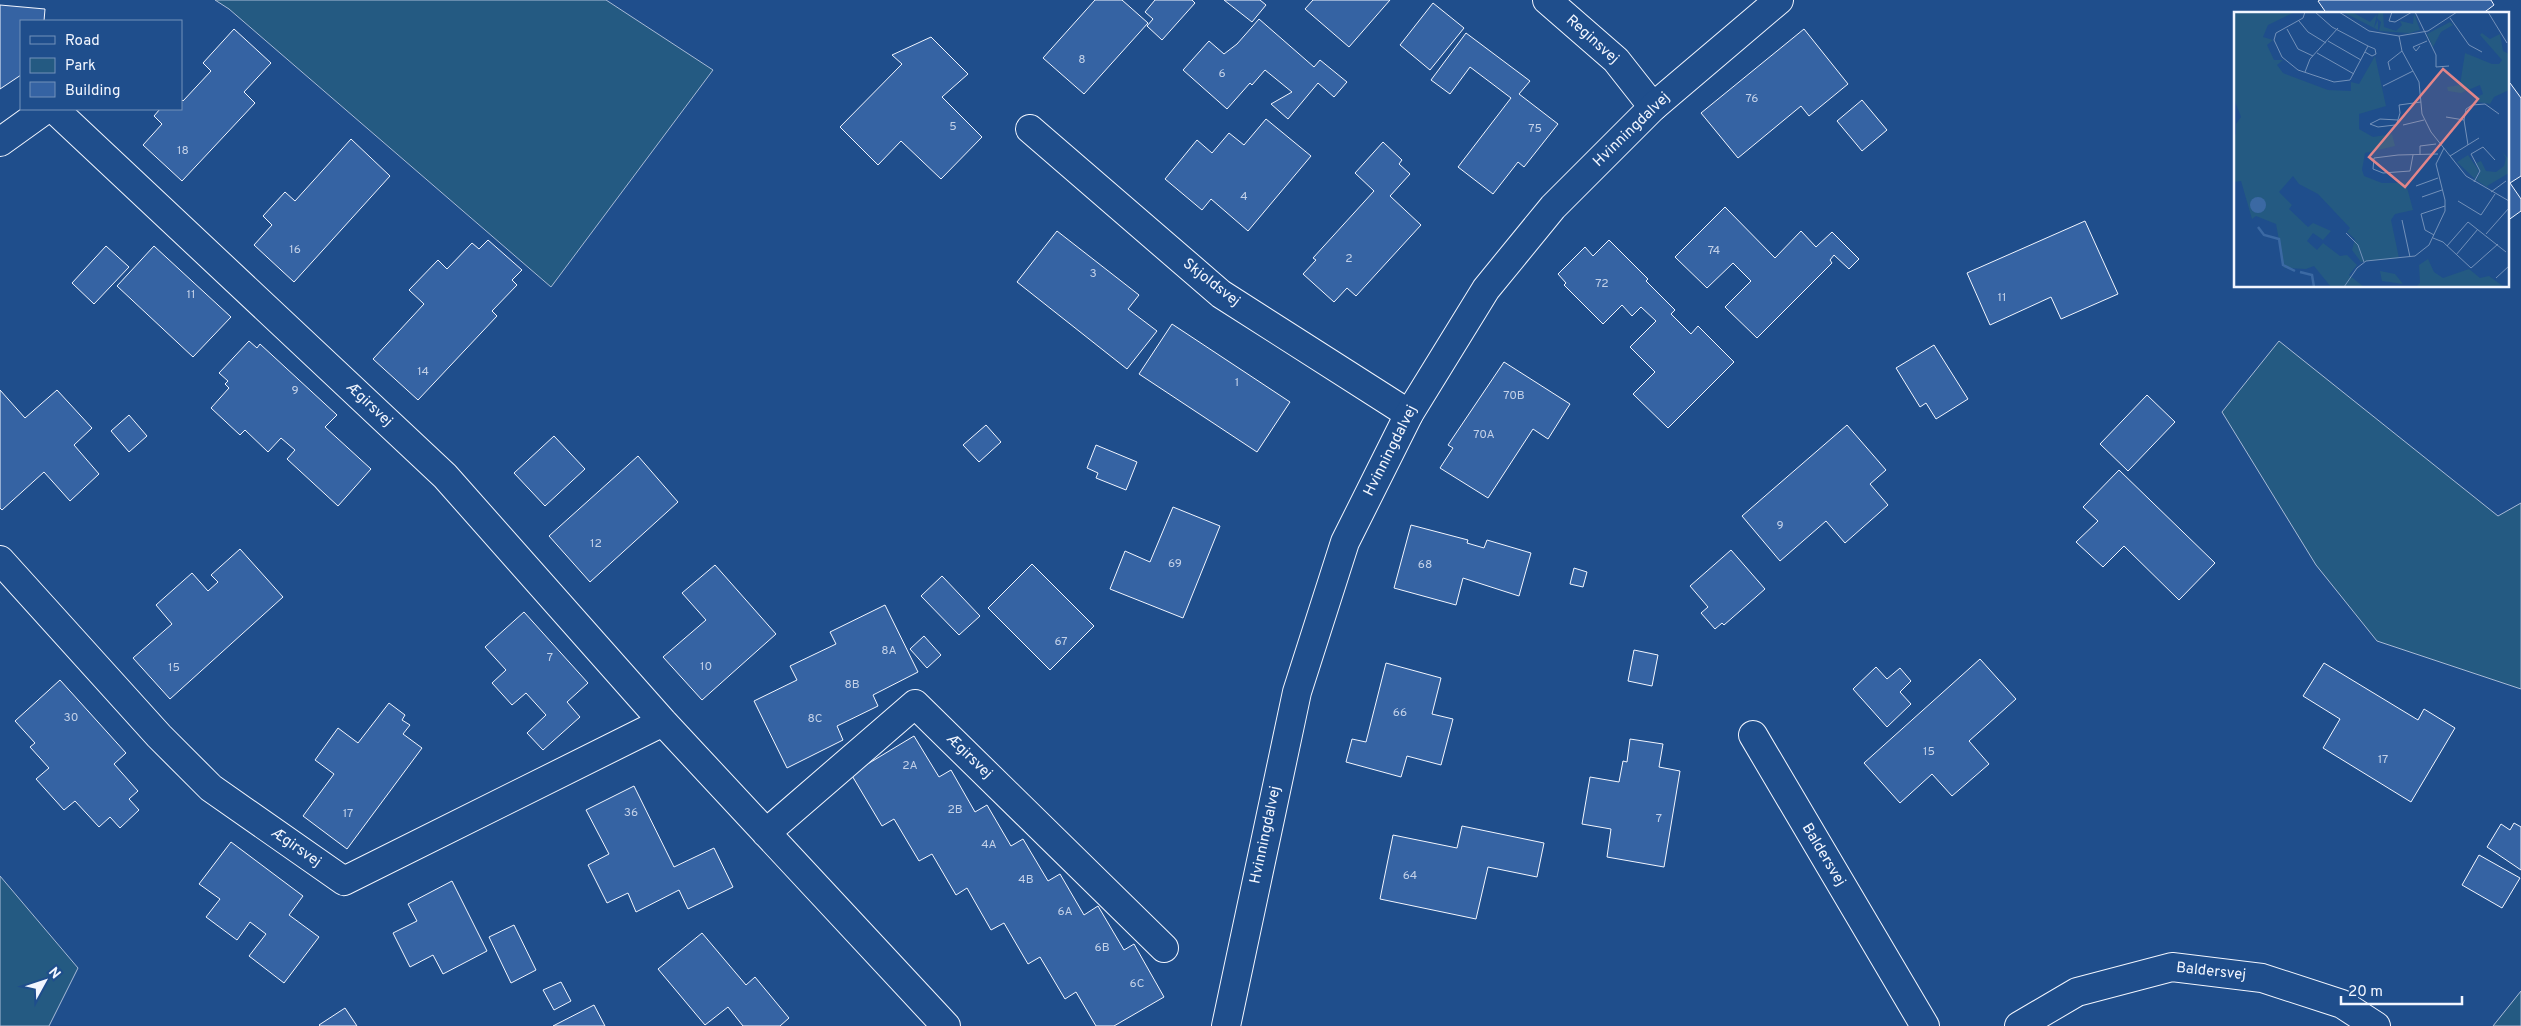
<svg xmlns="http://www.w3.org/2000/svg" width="2521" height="1026" font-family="Overpass,sans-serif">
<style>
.green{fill:#245a82;stroke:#a8bbd7}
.building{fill:#3563a3;stroke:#f2f6ff}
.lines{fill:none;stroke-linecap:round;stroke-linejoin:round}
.street-casing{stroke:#f2f6ff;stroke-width:30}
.secondary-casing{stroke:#f2f6ff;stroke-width:30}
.street{stroke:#1f4e8c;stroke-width:28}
.secondary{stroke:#1f4e8c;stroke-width:28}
.labels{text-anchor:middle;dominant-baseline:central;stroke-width:4;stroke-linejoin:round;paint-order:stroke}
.number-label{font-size:12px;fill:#c3d1e8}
.street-label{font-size:15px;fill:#f2f6ff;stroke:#1f4e8c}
.inset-river{fill:none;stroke:#3b69a3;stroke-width:2.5}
.inset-road{fill:none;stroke:#7391ba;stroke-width:1}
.view{fill:#e38589;fill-opacity:0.15;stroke:#e38589;stroke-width:2.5}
.inset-edge{fill:none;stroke:#f2f6ff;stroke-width:2.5}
</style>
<rect width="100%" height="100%" fill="#1f4e8c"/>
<!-- green -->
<path class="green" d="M 215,0 L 606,0 L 713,70 L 551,287 L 229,9 Z
M 2279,341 L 2498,516 L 2521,503 L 2521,689 L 2377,641 L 2316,565 L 2222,412 Z
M 0,876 L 78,968 L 49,1026 L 0,1026 Z
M 2521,991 L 2521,1026 L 2493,1026 Z"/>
<!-- building -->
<path class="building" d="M 1095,0 L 1122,0 L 1148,23 L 1084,94 L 1043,58 Z
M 1155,0 L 1192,0 L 1195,3 L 1162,40 L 1147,26 L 1153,19 L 1145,12 Z
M 1224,0 L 1260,0 L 1266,5 L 1252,22 Z
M 1313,0 L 1390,0 L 1349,47 L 1305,9 Z
M 2320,0 L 2491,0 L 2494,5 L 2482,14 L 2327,14 L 2318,1 Z
M 1433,3 L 1464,28 L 1430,70 L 1400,45 Z
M 0,5 L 45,9 L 44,21 L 21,21 L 21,75 L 0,89 Z
M 1259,19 L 1314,67 L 1320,60 L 1347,82 L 1334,97 L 1318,83 L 1288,119 L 1271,104 L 1292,92 L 1265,70 L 1252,85 L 1250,83 L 1227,109 L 1183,70 L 1209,41 L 1224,54 L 1237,44 Z
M 234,29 L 271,63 L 244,92 L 255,103 L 182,181 L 143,145 L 162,124 L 154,116 L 160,109 L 181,109 L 181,99 L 183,101 L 211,71 L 203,63 Z
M 1804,29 L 1848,84 L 1809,116 L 1801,106 L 1738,158 L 1701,113 Z
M 1466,33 L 1530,81 L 1519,94 L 1558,124 L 1524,167 L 1518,162 L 1493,194 L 1458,167 L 1511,98 L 1470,67 L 1450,94 L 1431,80 Z
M 931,37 L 968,74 L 942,97 L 982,137 L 941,179 L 901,141 L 878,165 L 840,127 L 902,64 L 892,55 Z
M 2510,83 L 2521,98 L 2521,176 L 2510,183 L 2521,199 L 2521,211 L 2507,221 L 2507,85 Z
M 1862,100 L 1887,130 L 1862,151 L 1837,121 Z
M 1266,119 L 1311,156 L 1248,231 L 1211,199 L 1202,210 L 1165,179 L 1197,140 L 1212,153 L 1229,133 L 1244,145 Z
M 351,139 L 390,176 L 294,282 L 254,245 L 272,225 L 263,216 L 285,192 L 295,201 Z
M 1383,142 L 1402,160 L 1399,164 L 1410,174 L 1390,196 L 1421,225 L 1356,296 L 1347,288 L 1334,302 L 1303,274 L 1316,260 L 1313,258 L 1374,191 L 1355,173 Z
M 1725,207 L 1775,258 L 1801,231 L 1816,247 L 1832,232 L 1859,259 L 1849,269 L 1834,255 L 1830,260 L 1832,263 L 1757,338 L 1725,307 L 1751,281 L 1733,263 L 1707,288 L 1675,257 Z
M 2085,221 L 2118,294 L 2061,319 L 2051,297 L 1990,325 L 1967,273 Z
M 1057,231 L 1139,295 L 1128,309 L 1157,331 L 1127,369 L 1017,282 Z
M 488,240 L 522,270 L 512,280 L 517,285 L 492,311 L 497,316 L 418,400 L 373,359 L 424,304 L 409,290 L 438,260 L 447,269 L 472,243 L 479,249 Z
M 1609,240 L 1648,279 L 1646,281 L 1675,310 L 1671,314 L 1691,334 L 1698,326 L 1734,362 L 1668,428 L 1633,394 L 1655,372 L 1630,347 L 1656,321 L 1641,307 L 1632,316 L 1622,305 L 1603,324 L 1564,285 L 1566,283 L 1558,274 L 1585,247 L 1593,256 Z
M 106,246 L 129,267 L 94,304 L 72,283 Z
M 154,246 L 231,317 L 193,357 L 117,286 Z
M 1172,324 L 1290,402 L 1257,452 L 1139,374 Z
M 249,341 L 257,348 L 260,344 L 337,415 L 325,427 L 371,469 L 338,506 L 287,459 L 295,450 L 281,438 L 268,452 L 245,430 L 240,435 L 211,408 L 229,388 L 225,384 L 228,381 L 219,373 Z
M 1934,345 L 1968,399 L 1936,419 L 1926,403 L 1920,407 L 1896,368 Z
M 1504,362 L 1570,404 L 1548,439 L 1533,429 L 1488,498 L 1440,468 L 1453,448 L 1448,445 Z
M 0,390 L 25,418 L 57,390 L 92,428 L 74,445 L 99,474 L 70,501 L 44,472 L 2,510 L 0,508 Z
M 2147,395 L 2175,422 L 2128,471 L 2100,444 Z
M 129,415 L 147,436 L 129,452 L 111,431 Z
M 986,425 L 1001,442 L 979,462 L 963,445 Z
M 1847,425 L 1886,470 L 1870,484 L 1888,505 L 1845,543 L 1826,521 L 1780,561 L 1742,516 Z
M 554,436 L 585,469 L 545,506 L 514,473 Z
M 1096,445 L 1137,462 L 1126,490 L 1096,478 L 1098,473 L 1087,468 Z
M 638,456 L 678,502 L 590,582 L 549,536 Z
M 2119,470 L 2215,563 L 2179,600 L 2124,546 L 2103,567 L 2076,542 L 2098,521 L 2083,507 Z
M 1173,507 L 1220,526 L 1183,618 L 1110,589 L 1125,551 L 1150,562 Z
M 1411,525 L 1468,540 L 1467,543 L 1484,548 L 1487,540 L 1531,553 L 1519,596 L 1463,578 L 1456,605 L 1394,588 Z
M 240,549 L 283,597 L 170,699 L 133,658 L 172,624 L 156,605 L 192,573 L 208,591 L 218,582 L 211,575 Z
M 1731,550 L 1765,589 L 1724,625 L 1722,623 L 1715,629 L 1701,613 L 1708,607 L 1690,586 Z
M 1032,564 L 1094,626 L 1050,670 L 988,608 Z
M 715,565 L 776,634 L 702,700 L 663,657 L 706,620 L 682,593 Z
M 1574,568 L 1587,572 L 1583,587 L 1570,584 Z
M 942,576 L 980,616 L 959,635 L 921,596 Z
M 885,605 L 918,672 L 873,695 L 878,706 L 837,726 L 843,740 L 787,768 L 754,701 L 797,680 L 790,666 L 836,644 L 830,632 Z
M 524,612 L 588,683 L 567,702 L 580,717 L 543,750 L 527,733 L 546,715 L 526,693 L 512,705 L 492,683 L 506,670 L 485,647 Z
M 924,636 L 941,655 L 927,668 L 910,649 Z
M 1634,650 L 1658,655 L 1652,686 L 1628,681 Z
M 1980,659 L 2016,699 L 1969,741 L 1989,764 L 1952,796 L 1932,774 L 1900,803 L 1864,763 Z
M 1386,663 L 1441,678 L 1432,714 L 1453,719 L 1441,765 L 1407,756 L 1401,777 L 1346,762 L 1352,739 L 1366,742 Z
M 2324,663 L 2418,720 L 2424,709 L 2455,728 L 2411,802 L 2323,748 L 2340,719 L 2303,696 Z
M 1876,667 L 1887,679 L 1900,668 L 1911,681 L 1900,692 L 1911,704 L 1887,727 L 1853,689 Z
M 60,680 L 126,753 L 114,764 L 138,791 L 129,799 L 139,810 L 120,828 L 110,817 L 99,827 L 75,801 L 64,810 L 36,779 L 49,768 L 30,747 L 35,743 L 15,721 Z
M 389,703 L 405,715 L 402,720 L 410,725 L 403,734 L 422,748 L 347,849 L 303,816 L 334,774 L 315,760 L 338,728 L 358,743 Z
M 914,736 L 939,777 L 951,770 L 975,812 L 987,805 L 1011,846 L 1023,839 L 1048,881 L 1060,874 L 1084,915 L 1098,906 L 1124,950 L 1134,944 L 1164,997 L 1114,1026 L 1096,1026 L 1076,992 L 1065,999 L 1040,957 L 1028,964 L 1004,923 L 991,930 L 967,888 L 956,895 L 932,854 L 919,861 L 894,819 L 882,826 L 851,774 Z
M 1630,739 L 1663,744 L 1659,767 L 1680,771 L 1664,867 L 1607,857 L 1611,829 L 1582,824 L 1590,777 L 1619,782 L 1623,761 L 1627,762 Z
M 634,786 L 674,867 L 714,848 L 733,887 L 688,909 L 679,890 L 636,912 L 628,893 L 607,903 L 588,865 L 609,854 L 586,810 Z
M 2514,823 L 2521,827 L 2521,870 L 2487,847 L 2501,824 L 2510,830 Z
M 1462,826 L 1544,843 L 1537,877 L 1488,867 L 1476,919 L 1380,899 L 1393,835 L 1457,848 Z
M 231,842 L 303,896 L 289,915 L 319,937 L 284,983 L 249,956 L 266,934 L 250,922 L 237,940 L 206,917 L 220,899 L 199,884 Z
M 2479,855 L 2520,878 L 2502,908 L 2462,885 Z
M 452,881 L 487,951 L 443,974 L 433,955 L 410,967 L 393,933 L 417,921 L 408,904 Z
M 514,925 L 536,970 L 511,983 L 489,937 Z
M 702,933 L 746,985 L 755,977 L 789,1018 L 780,1026 L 743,1026 L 728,1007 L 705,1025 L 658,969 Z
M 561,982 L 571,1001 L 554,1010 L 543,990 Z
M 594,1005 L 605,1026 L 553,1026 Z
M 345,1008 L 357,1026 L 320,1026 L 319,1025 Z"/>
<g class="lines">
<!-- street casing -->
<g class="street-casing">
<path id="street" d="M 1547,0 L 1616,60 L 1653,107
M 54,109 L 445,476 L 663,722 L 946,1026
M 1030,129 L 1221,294 L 1409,414
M 0,142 L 46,109
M 0,560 L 159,736 L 211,788 L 344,881 L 663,722
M 1753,735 L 1925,1026
M 766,833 L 915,704 L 1164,948
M 2019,1026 L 2077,992 L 2172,967 L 2262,978 L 2342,1004 L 2376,1026"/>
</g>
<!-- secondary casing -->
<g class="secondary-casing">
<path id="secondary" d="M 1226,1026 L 1297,692 L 1345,542 L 1409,414 L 1486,289 L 1553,207 L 1653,107 L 1779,0"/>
</g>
<!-- street -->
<use href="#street" class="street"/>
<!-- secondary -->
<use href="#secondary" class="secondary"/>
</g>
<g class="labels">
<!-- number labels -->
<g class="number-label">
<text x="1082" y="60">8</text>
<text x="1222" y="74">6</text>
<text x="1752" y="99">76</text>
<text x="953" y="127">5</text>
<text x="1535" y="129">75</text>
<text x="183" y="151">18</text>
<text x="1244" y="197">4</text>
<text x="295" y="250">16</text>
<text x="1714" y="251">74</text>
<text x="1349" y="259">2</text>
<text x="1093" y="274">3</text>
<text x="1602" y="284">72</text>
<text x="191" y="295">11</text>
<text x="2002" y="298">11</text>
<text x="423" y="372">14</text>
<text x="1237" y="383">1</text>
<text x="295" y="391">9</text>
<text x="1514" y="396">70B</text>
<text x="1484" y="435">70A</text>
<text x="1780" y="526">9</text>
<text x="596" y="544">12</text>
<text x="1175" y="564">69</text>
<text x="1425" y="565">68</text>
<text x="1061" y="642">67</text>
<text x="889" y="651">8A</text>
<text x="550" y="658">7</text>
<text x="706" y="667">10</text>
<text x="174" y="668">15</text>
<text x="852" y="685">8B</text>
<text x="1400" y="713">66</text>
<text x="71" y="718">30</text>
<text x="815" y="719">8C</text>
<text x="1929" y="752">15</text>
<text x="2383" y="760">17</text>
<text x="910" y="766">2A</text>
<text x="955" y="810">2B</text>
<text x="631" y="813">36</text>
<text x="348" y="814">17</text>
<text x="1659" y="819">7</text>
<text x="989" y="845">4A</text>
<text x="1410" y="876">64</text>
<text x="1026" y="880">4B</text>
<text x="1065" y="912">6A</text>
<text x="1102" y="948">6B</text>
<text x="1137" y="984">6C</text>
</g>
<!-- street labels -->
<g class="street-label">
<text transform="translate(1592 40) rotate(42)">Reginsvej</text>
<text transform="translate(1632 130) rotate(-44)">Hvinningdalvej</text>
<text transform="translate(1211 283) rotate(38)">Skjoldsvej</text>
<text transform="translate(369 405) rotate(43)">Ægirsvej</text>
<text transform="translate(1391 451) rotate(-63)">Hvinningdalvej</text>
<text transform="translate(969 757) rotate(44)">Ægirsvej</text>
<text transform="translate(1266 835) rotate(-78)">Hvinningdalvej</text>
<text transform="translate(296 848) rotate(35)">Ægirsvej</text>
<text transform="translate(1823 855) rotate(59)">Baldersvej</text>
<text transform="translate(2211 972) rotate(6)">Baldersvej</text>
</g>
</g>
<!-- overview -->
<g transform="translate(2234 12)">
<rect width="275" height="275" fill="#1f4e8c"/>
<path d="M 0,0 L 61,0 L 34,13 L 29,25 L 39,28 L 33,33 L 40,48 L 49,48 L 43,53 L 49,61 L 94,78 L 117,79 L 117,70 L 125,72 L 141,44 L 152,94 L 125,102 L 125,117 L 139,125 L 158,122 L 161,134 L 131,141 L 128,158 L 130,164 L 148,171 L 171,171 L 174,179 L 179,198 L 161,202 L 157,208 L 165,246 L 127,250 L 118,238 L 121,227 L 113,220 L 116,216 L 84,182 L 65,172 L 59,164 L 45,180 L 58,193 L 55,197 L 74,215 L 79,211 L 97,219 L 89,228 L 79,221 L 73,229 L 83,238 L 89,231 L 106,244 L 113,243 L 123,253 L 115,263 L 130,275 L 97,275 L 80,254 L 72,257 L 50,256 L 42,212 L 22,204 L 18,207 L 7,169 L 0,170 L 0,121 L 2,123 L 2,112 L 7,105 L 0,87 ZM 109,0 L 118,0 L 136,10 L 143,2 L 140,16 L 144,8 L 144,18 ZM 145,0 L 149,0 L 150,15 L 162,19 L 168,13 L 166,9 L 179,12 L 180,1 L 186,18 L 176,21 L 179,21 L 165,22 L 174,21 L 145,19 L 147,10 L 143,6 ZM 216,10 L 219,13 L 207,20 L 199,35 L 193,22 ZM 248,21 L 256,27 L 266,22 L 269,39 L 275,42 L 275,78 L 260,85 L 256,92 L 244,90 L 243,85 L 249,82 L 246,73 L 227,81 L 214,79 L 213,75 L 226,73 L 231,41 L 258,52 L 265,52 L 268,48 L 246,23 ZM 268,140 L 275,147 L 275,161 L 253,174 L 256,177 L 242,168 L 246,160 L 242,151 L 247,149 L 252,159 L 262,160 L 270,154 L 272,146 ZM 234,143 L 245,159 L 241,167 L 223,150 ZM 194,247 L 200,260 L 209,266 L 235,257 L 246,266 L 255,264 L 270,275 L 169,275 L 182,275 L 186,271 L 185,253 ZM 146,259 L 161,262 L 169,272 L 148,269 Z" fill="#245a82"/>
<path d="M16 193a8 8 0 1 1 16 0a8 8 0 1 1-16 0Z" fill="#3b69a3"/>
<path class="inset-river" d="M 24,215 L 30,223 L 45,227 L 49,253 L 61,259M 66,260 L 78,263 L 80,275"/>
<path class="inset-road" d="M 71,0 L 69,6 L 42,21 L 40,28 L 48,45 L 64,58 L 100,70 L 116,68 L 134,34 L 98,15 L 81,0M 105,0 L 135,19 L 165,24 L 194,19 L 223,0M 158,0 L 155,9 L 161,10 L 178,0M 181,0 L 202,43 L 202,55 L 215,54M 254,0 L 273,31M 216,6 L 235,33 L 248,40M 65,9 L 74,20 L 92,31M 53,17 L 64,37 L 79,44M 165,24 L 168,39 L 185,70 L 188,102 L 197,120 L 232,164 L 275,189M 94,29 L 127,48M 186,34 L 182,39 L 179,35 L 193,29M 131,40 L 138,44 L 142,42 L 141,37 L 134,34M 83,41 L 120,62M 156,58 L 154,50 L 168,39M 71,60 L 76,47 L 104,16M 149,74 L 179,59M 212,105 L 230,108M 164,108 L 146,107 L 136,112 L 144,115 L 161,113 L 163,111 L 166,101 L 165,93 L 187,90M 169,113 L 190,108M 234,133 L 230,108 L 232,97 L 238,93 L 251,92 L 265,102M 179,143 L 176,159 L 149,161 L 139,157 L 140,146 L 164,143 L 204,142M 186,143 L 186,134 L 202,132M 216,144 L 245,126M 240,170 L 246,159 L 237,142 L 249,135 L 261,148M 182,174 L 204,166M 257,180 L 272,169M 188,185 L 208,178M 224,189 L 247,203 L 261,182M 168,208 L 176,245M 112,221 L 124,233 L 130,250M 252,222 L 275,196M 200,223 L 191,218 L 187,202 L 211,194M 199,226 L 209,230 L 237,256 L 264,232M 213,234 L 234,210 L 272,240M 222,243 L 244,217M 262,266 L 275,254M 110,275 L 123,256 L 132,249 L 181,244 L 195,233 L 211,199 L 211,188 L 202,152 L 210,136"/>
<path class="view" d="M 209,57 L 244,87 L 171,175 L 135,145 Z"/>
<rect width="275" height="275" class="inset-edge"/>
</g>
<!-- legend -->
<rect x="20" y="20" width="162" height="90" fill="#1f4e8c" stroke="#7391ba"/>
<rect x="30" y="36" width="25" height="8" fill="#1f4e8c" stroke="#7391ba"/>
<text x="65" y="45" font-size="15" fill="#f2f6ff">Road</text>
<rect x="30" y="58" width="25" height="15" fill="#245a82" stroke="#7391ba"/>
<text x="65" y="70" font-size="15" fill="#f2f6ff">Park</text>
<rect x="30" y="82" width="25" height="15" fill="#3563a3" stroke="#7391ba"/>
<text x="65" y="95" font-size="15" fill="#f2f6ff">Building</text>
<!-- north arrow -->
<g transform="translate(45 981) rotate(50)" stroke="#1f4e8c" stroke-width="4" paint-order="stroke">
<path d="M0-4L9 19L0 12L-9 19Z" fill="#f2f6ff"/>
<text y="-8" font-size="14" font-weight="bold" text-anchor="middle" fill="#f2f6ff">N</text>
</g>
<!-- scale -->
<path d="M2341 996v8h121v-8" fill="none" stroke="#f2f6ff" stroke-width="2.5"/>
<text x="2348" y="996" font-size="15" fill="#f2f6ff" stroke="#1f4e8c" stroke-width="4" paint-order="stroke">20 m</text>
</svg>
